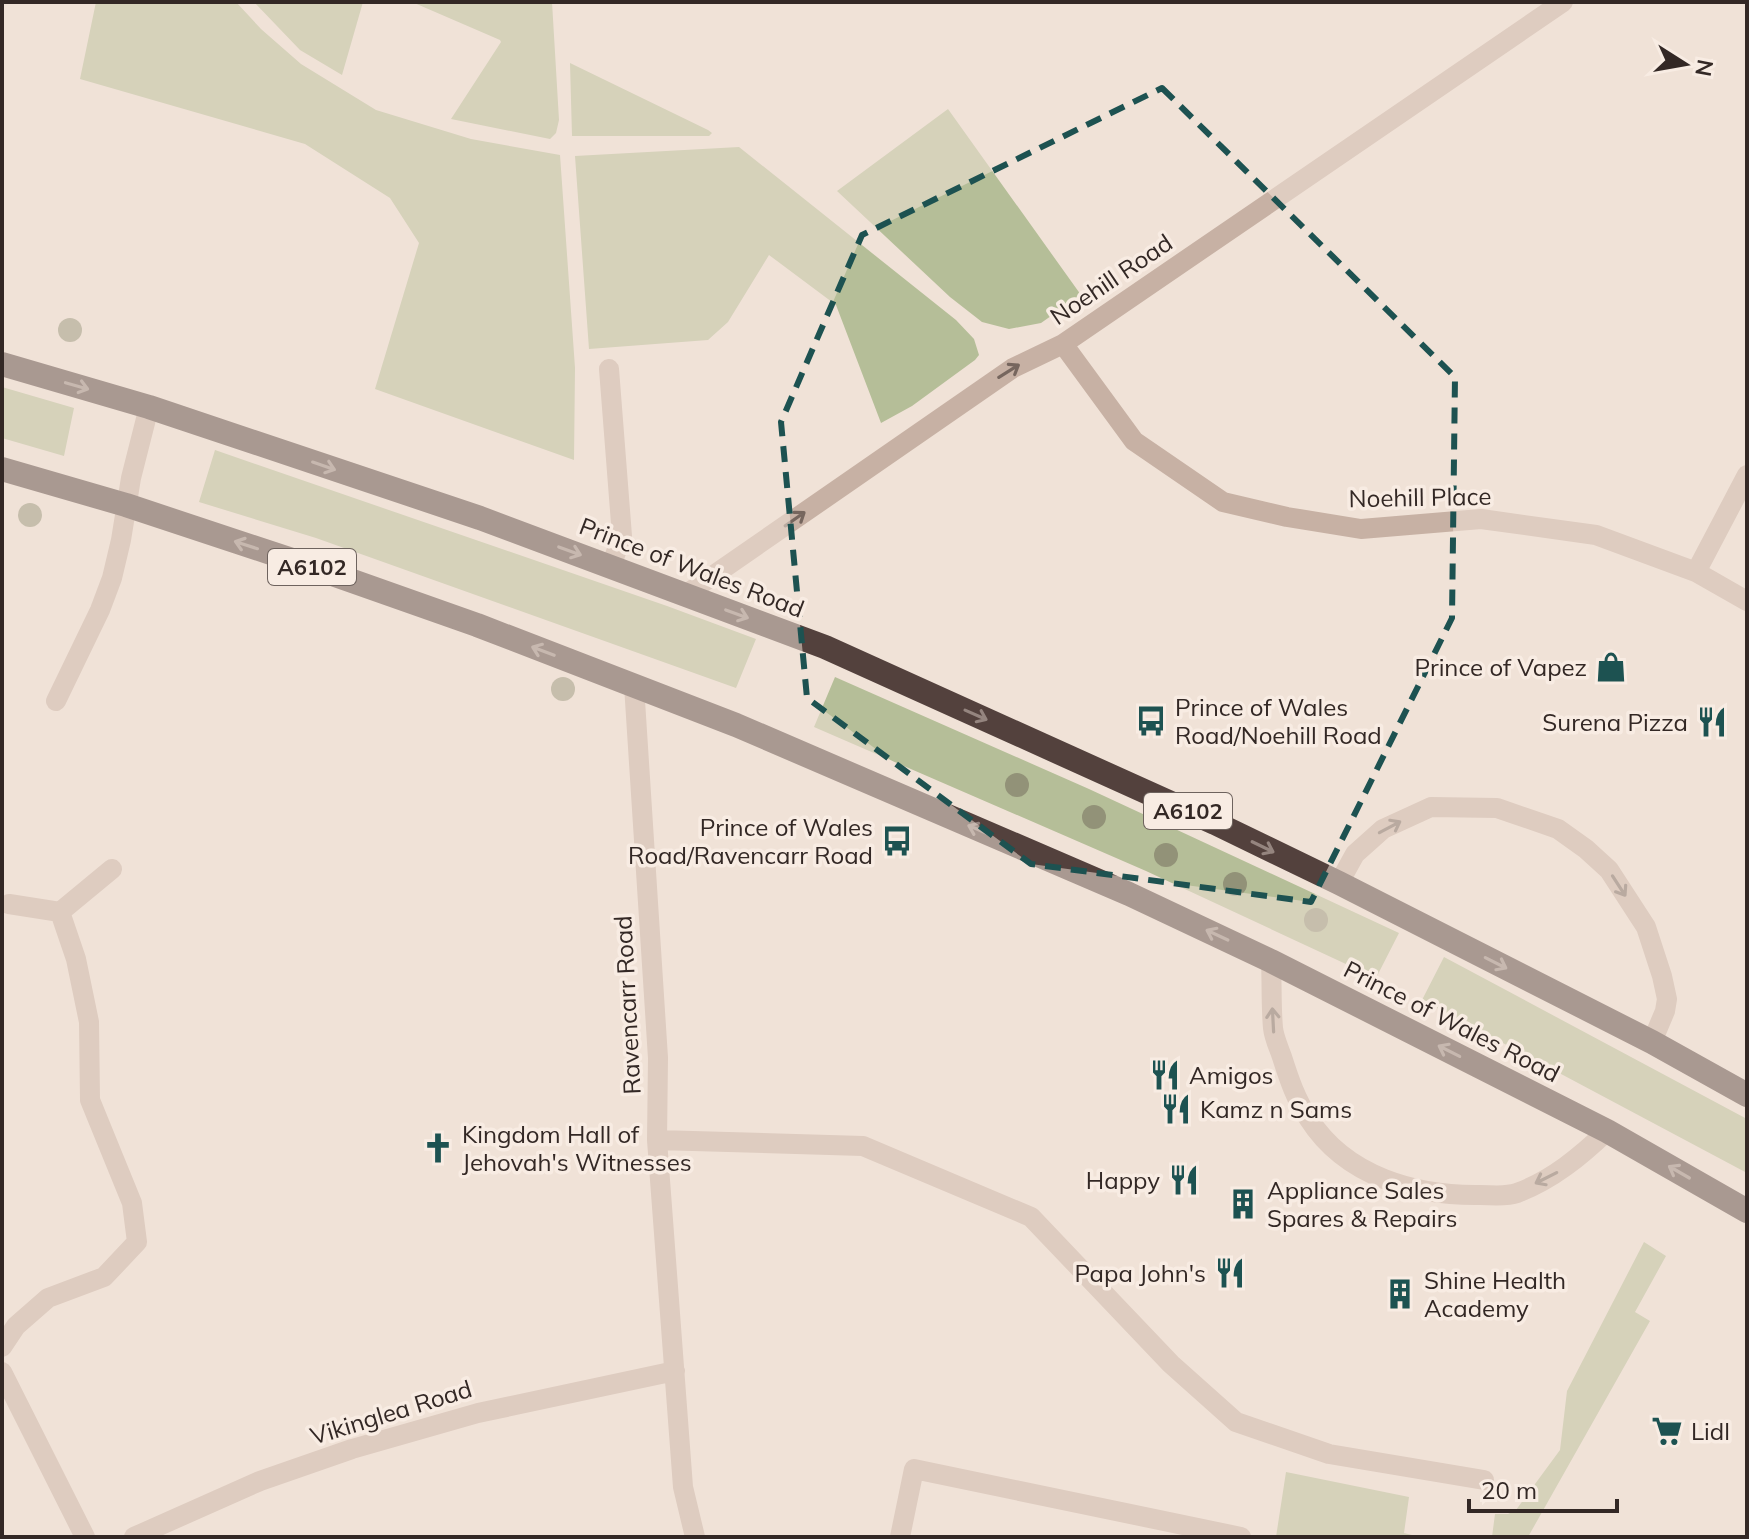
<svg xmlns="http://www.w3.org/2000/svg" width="1749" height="1539" font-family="Mulish,sans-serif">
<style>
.green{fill:#b5be98}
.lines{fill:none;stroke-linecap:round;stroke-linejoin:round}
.minor{stroke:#c7b1a4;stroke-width:20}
.highway{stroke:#53413d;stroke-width:24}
.tree{fill:#929278}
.oneway{stroke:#76665e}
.oneway2{stroke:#95857f}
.marked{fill:none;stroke:#1d5251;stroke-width:6;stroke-dasharray:16 10;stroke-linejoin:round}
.labels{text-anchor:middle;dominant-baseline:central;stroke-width:7;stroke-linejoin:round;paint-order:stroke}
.shield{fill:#f8ece3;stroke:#6e635e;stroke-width:2}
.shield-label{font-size:22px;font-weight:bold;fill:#332825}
.street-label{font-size:24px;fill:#332825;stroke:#f8ece3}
.poi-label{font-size:24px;fill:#332825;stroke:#f8ece3;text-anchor:start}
</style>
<rect width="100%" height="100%" fill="#f0e2d7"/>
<!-- green -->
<path class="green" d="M 96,2 L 236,2 L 261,29 L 301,64 L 376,110 L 471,139 L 560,155 L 575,368 L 574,460 L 375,389 L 419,243 L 390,198 L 305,144 L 80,79 Z
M 254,2 L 363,2 L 342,75 L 300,50 Z
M 412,2 L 552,2 L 559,120 L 556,133 L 550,139 L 451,119 L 501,42 L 500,40 Z
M 570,63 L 708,130 L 712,133 L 709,136 L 572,136 Z
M 948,109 L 1081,295 L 1041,323 L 1009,329 L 982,322 L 950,297 L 837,191 Z
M 739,147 L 956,320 L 974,339 L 979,355 L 975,360 L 912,406 L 881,423 L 836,305 L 769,255 L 728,322 L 708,340 L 589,349 L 575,156 Z
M 2,387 L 74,408 L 64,456 L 2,438 Z
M 215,450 L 667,606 L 756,639 L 736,688 L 316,538 L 199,502 Z
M 835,677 L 1089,789 L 1399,933 L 1376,978 L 1146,871 L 814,727 Z
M 1444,957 L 1747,1119 L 1747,1173 L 1422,1000 Z
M 1644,1242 L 1666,1256 L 1635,1312 L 1650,1321 L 1528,1537 L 1492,1537 L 1495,1514 L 1508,1514 L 1516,1510 L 1560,1450 L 1567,1391 Z
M 1286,1472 L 1409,1497 L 1404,1533 L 1420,1537 L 1276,1537 Z"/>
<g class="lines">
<!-- minor -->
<path class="minor" d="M 1063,344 L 1134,441 L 1223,502 L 1287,517 L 1361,529 L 1481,519 L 1596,535 L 1696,572 L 1747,601
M 609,369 L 622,536 L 611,566
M 1696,572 L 1747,475
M 685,595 L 1013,368 L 1063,344 L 1563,2
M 634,685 L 658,1058 L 657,1140 L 683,1487 L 695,1537
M 56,701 L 100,610 L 112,578 L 121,540 L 131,478 L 149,407
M 1339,883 L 1355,854 L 1383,829 L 1431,807 L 1497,808 L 1558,829 L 1586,849 L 1609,870 L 1646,927 L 1662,976 L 1667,999 L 1665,1011 L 1652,1042
M 9,904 L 60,912 L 112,869
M 1271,961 C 1272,983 1271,1006 1273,1028 C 1274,1038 1279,1048 1282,1057 C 1289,1079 1296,1100 1309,1119 C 1346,1177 1416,1196 1480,1195 C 1492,1195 1506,1197 1517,1193 C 1552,1180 1581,1156 1607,1131
M 657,1140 L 863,1146 L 1031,1217 L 1171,1364 L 1236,1422 L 1329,1454 L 1484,1480
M 2,1347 L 16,1326 L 48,1298 L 104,1277 L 137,1242 L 132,1203 L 90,1100 L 89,1022 L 76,959 L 60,912
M 2,1372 L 85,1537
M 134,1537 L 260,1481 L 352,1449 L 478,1413 L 675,1371
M 900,1537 L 914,1469 L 1241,1537"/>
<!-- highway -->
<path class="highway" d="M 2,364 L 149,407 L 480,518 L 825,647 L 1215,823 L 1339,883 L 1652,1042 L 1747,1095
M 2,469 L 126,505 L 307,565 L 477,625 L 736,725 L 1129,894 L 1271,961 L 1607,1131 L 1747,1211"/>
</g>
<!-- trees -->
<g class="tree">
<circle cx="70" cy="330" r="12"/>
<circle cx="30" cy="515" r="12"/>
<circle cx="563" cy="689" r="12"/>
<circle cx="1017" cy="785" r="12"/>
<circle cx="1094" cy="817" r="12"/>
<circle cx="1166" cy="855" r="12"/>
<circle cx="1235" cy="884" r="12"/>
<circle cx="1316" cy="920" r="12"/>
</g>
<!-- one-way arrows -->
<defs><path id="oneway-shaft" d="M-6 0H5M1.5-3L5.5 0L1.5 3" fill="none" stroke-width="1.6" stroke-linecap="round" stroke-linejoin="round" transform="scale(2)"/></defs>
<g class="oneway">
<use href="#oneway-shaft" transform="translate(1009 371) rotate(-32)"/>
<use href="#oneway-shaft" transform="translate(795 519) rotate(-35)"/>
<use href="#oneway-shaft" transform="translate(1390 827) rotate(-28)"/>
<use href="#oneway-shaft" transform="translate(1619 886) rotate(57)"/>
<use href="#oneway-shaft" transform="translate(1273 1020) rotate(-93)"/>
<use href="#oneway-shaft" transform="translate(1546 1178) rotate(153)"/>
</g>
<g class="oneway2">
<use href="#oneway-shaft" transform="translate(77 386) rotate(16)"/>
<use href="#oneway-shaft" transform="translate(324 466) rotate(19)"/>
<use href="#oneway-shaft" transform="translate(246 545) rotate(-162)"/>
<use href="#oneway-shaft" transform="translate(570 551) rotate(20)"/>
<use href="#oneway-shaft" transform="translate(737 614) rotate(20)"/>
<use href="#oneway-shaft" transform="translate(543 651) rotate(-159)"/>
<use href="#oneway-shaft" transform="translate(976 715) rotate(24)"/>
<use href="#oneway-shaft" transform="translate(979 830) rotate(-157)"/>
<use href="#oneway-shaft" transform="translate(1263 847) rotate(26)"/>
<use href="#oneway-shaft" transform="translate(1217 935) rotate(-155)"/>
<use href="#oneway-shaft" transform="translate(1496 963) rotate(27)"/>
<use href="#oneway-shaft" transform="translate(1449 1051) rotate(-153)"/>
<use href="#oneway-shaft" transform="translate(1679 1172) rotate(-150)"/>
</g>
<!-- marked area -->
<path d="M0 0H1749V1539H0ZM 1162,88 L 1455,377 L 1452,618 L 1311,902 L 1031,864 L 807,698 L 781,422 L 862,235 Z" fill="#f0e2d7" fill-opacity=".55" fill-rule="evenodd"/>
<path class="marked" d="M 1162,88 L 1455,377 L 1452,618 L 1311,902 L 1031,864 L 807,698 L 781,422 L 862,235 Z"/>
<!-- icons -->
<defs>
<g id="shop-bare" transform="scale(2.4)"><path d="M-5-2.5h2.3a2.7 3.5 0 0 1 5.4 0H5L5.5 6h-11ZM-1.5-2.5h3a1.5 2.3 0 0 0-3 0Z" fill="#1d5251" stroke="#f8ece3" stroke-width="2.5" paint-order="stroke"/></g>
<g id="bus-bare" transform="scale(2.4)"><path d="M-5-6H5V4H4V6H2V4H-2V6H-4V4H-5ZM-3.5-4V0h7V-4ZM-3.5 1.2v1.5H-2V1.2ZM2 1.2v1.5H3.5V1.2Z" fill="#1d5251" stroke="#f8ece3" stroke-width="2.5" paint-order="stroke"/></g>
<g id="restaurant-bare" transform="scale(2.4)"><path d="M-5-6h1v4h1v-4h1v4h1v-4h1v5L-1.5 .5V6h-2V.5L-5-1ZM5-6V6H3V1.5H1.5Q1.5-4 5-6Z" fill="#1d5251" stroke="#f8ece3" stroke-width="2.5" paint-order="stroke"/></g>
<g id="church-bare" transform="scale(2.4)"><path d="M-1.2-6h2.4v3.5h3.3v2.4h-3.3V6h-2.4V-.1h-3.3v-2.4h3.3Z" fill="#1d5251" stroke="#f8ece3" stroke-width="2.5" paint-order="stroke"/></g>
<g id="building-bare" transform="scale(2.4)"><path d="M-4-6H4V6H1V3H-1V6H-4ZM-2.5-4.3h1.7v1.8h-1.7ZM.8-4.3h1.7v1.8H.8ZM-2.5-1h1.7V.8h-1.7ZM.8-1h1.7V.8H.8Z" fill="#1d5251" stroke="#f8ece3" stroke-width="2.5" paint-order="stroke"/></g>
<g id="supermarket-bare" transform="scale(2.4)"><path d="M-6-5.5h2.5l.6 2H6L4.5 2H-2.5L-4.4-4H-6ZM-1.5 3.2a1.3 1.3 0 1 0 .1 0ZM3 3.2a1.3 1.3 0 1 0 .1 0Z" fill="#1d5251" stroke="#f8ece3" stroke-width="2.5" paint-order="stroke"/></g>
</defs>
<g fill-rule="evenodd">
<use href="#shop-bare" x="1611" y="667"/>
<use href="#bus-bare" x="1151" y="721"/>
<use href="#restaurant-bare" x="1712" y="722"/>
<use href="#bus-bare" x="897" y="841"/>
<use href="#restaurant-bare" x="1165" y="1075"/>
<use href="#restaurant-bare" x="1176" y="1109"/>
<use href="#church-bare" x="438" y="1148"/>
<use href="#restaurant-bare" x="1184" y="1180"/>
<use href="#building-bare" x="1243" y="1204"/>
<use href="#restaurant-bare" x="1230" y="1273"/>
<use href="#building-bare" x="1400" y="1294"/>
<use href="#supermarket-bare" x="1667" y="1431"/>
</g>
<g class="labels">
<!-- shield labels -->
<g class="shield">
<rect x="268" y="549" width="88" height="36" rx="6"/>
<rect x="1144" y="793" width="88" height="36" rx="6"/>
</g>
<g class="shield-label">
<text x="312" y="567">A6102</text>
<text x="1188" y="811">A6102</text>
</g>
<!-- street labels -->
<g class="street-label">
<text transform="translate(1111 279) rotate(-34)">Noehill Road</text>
<text transform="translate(1420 497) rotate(-1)">Noehill Place</text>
<text transform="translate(692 567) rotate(21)">Prince of Wales Road</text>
<text transform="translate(627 1005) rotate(-93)">Ravencarr Road</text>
<text transform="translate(1452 1021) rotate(27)">Prince of Wales Road</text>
<text transform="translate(391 1412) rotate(-17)">Vikinglea Road</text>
</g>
<!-- poi labels -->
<g class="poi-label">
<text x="1587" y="667" text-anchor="end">Prince of Vapez</text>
<text x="1175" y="707">Prince of Wales<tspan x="1175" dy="28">Road/Noehill Road</tspan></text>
<text x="1688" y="722" text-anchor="end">Surena Pizza</text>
<text x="873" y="827" text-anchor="end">Prince of Wales<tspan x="873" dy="28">Road/Ravencarr Road</tspan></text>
<text x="1189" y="1075">Amigos</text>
<text x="1200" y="1109">Kamz n Sams</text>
<text x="462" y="1134">Kingdom Hall of<tspan x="462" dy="28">Jehovah's Witnesses</tspan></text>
<text x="1160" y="1180" text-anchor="end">Happy</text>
<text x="1267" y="1190">Appliance Sales<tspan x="1267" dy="28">Spares &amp; Repairs</tspan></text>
<text x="1206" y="1273" text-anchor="end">Papa John's</text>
<text x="1424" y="1280">Shine Health<tspan x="1424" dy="28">Academy</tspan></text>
<text x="1691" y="1431">Lidl</text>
</g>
</g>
<!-- border -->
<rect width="1749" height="1539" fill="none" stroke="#332825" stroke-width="8"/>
<!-- north arrow -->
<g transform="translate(1685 64) rotate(101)" stroke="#f8ece3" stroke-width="6" paint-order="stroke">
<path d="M0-6L14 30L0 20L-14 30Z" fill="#332825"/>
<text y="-12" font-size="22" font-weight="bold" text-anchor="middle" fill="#332825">N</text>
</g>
<!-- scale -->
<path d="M1469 1499v12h148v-12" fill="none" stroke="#332825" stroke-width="4"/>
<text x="1481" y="1499" font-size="24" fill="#332825" stroke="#f8ece3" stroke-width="6" paint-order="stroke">20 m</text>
</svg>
